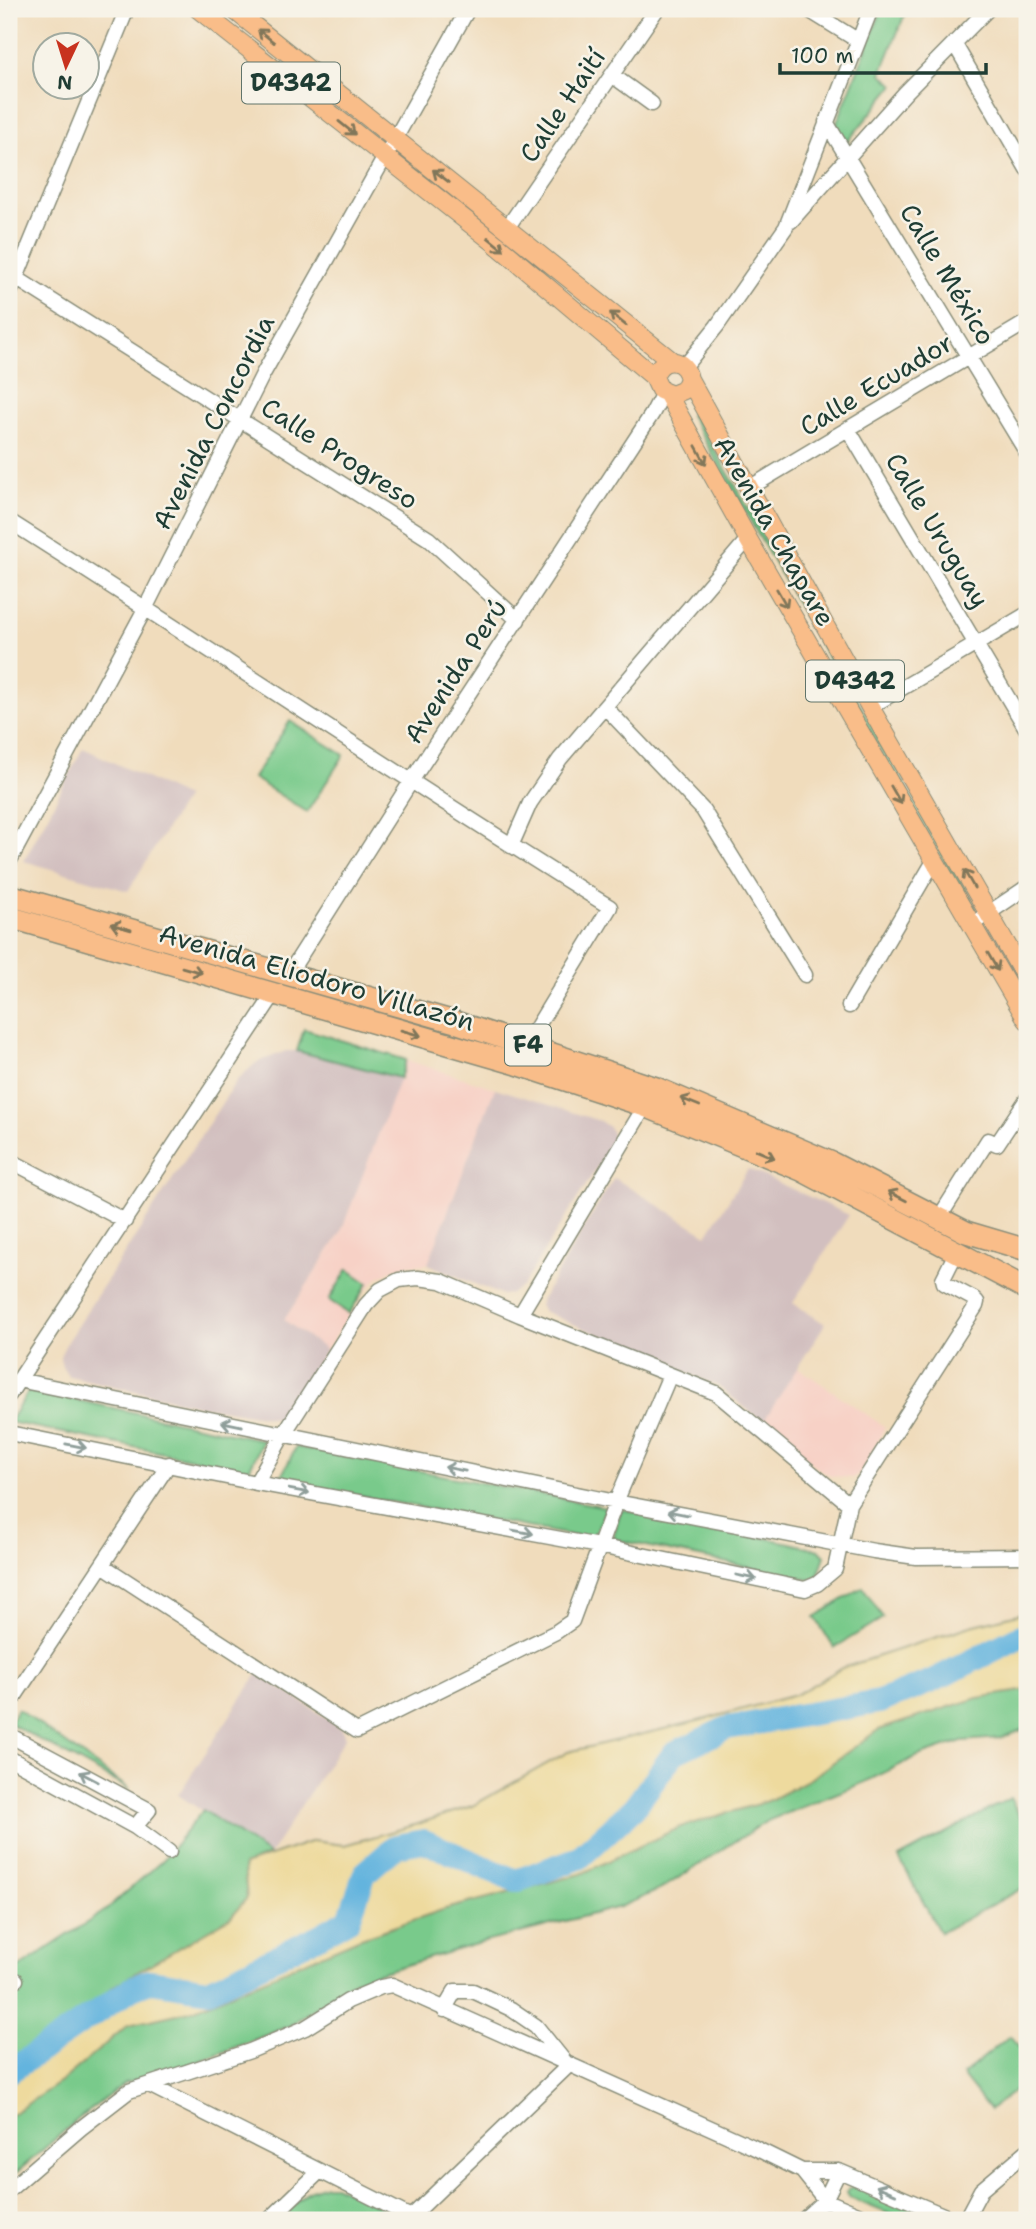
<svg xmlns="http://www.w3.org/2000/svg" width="1036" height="2229" font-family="'Shantell Sans',sans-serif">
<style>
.built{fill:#f7d1c6}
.industrial{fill:#d2bfbf}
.green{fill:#79ca8b;stroke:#4c8460;stroke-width:2}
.sand{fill:#eeda9e;stroke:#868c69;stroke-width:2}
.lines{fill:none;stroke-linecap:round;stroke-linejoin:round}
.river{stroke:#63b4de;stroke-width:24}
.minor-casing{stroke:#888c78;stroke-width:17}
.major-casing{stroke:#888c78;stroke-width:20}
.highway-casing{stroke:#888c78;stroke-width:24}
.minor{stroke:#fff;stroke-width:14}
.major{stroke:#f9bd89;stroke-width:18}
.highway{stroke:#f9bd89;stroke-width:21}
.oneway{stroke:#81775a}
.oneway2{stroke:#8f9e9a}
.labels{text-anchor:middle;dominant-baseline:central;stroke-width:5;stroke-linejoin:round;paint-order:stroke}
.shield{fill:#f7f3e8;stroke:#60746a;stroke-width:2}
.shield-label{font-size:24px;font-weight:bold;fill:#1f3d34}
.street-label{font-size:26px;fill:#1f3d34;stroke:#f7f3e8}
</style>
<rect width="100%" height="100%" fill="#f7f3e8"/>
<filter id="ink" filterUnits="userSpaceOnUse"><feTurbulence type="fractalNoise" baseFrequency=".0143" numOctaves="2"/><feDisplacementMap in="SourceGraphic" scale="14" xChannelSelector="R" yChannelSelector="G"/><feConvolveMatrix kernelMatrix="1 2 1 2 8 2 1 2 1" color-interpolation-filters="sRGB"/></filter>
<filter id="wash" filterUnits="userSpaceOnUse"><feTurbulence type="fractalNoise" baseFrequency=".00686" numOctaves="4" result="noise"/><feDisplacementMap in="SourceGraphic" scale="28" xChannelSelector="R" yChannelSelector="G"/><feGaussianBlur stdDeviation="1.57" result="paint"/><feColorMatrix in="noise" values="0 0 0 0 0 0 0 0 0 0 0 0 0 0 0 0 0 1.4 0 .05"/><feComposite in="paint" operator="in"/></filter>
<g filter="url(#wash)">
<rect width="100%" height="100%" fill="#f0dcbc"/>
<!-- built -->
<path class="built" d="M 406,1060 L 495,1088 L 428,1264 L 408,1265 L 390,1271 L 379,1277 L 366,1290 L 326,1350 L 284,1320 L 340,1234 Z
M 797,1367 L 885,1427 L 868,1460 L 860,1473 L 852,1478 L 831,1476 L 819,1469 L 763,1422 Z"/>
<!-- industrial -->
<path class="industrial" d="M 83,748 L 186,797 L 128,891 L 24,861 Z
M 286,1051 L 297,1051 L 400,1078 L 340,1234 L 284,1320 L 326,1350 L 281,1419 L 202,1406 L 69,1376 L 62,1367 L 60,1356 L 68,1340 L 237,1080 L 256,1063 Z
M 495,1088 L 600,1121 L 610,1128 L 613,1137 L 612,1144 L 522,1286 L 510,1294 L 501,1295 L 428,1264 Z
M 748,1169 L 849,1215 L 793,1303 L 825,1324 L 763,1422 L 718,1386 L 543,1311 L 540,1305 L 541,1300 L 614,1178 L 707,1235 Z
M 258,1673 L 342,1728 L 345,1738 L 269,1855 L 178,1795 Z"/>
<!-- green -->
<path class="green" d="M 882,9 L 907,9 L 881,73 L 894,85 L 847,142 L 836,125 Z
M 694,413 L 976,908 L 972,911 L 690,415 Z
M 290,721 L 344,755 L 307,812 L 253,778 Z
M 304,1029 L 406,1060 L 400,1078 L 297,1051 Z
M 348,1269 L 368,1283 L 349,1314 L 329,1300 Z
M 29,1390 L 263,1440 L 249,1470 L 9,1422 Z
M 296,1447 L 606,1507 L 596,1533 L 586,1538 L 279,1481 Z
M 621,1509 L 790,1543 L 819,1550 L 825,1556 L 818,1575 L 810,1580 L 613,1539 Z
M 863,1587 L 883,1618 L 834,1648 L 815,1617 Z
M 1027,1690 L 1027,1728 L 1001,1738 L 962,1741 L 918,1756 L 865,1782 L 767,1821 L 661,1889 L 620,1907 L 473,1945 L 355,1980 L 289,2026 L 184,2067 L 125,2083 L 77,2120 L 9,2179 L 9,2116 L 63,2080 L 128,2025 L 190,2011 L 358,1939 L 445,1909 L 581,1874 L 680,1827 L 768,1801 L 810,1779 L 878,1730 L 977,1698 Z
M 18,1709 L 129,1789 L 9,1723 Z
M 1010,1798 L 1027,1829 L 1027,1886 L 940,1933 L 899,1858 Z
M 203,1810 L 269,1855 L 244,1865 L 247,1898 L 231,1917 L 114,1986 L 68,2027 L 9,2060 L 9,1974 L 106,1910 L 163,1860 Z
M 1010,2036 L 1027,2057 L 1027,2080 L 990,2110 L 962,2075 Z
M 326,2185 L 335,2185 L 407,2220 L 278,2220 L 308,2191 Z
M 857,2185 L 942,2220 L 904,2220 L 850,2198 L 847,2193 L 848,2189 Z"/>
<!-- sand -->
<path class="sand" d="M 1022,1613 L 1027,1613 L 1027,1690 L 977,1698 L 878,1730 L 810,1779 L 768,1801 L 680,1827 L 581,1874 L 445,1909 L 358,1939 L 190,2011 L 128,2025 L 63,2080 L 9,2116 L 9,2060 L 68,2027 L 114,1986 L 231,1917 L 247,1898 L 244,1865 L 313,1841 L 344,1845 L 408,1827 L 472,1806 L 568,1752 L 706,1719 L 795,1695 L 842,1668 L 971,1626 Z"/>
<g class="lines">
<!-- river -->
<path class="river" d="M 9,2072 L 132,1988 L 150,1981 L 209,1990 L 319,1936 L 349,1919 L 365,1873 L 396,1846 L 424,1841 L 516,1881 L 579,1858 L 634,1808 L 674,1753 L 727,1728 L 879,1702 L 932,1681 L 1021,1636 L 1027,1635"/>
</g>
</g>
<g filter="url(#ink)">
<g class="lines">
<!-- minor casing -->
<g class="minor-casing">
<path id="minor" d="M 807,9 L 857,40
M 954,43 L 1027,169
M 612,75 L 652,104
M 826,122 L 1027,453
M 791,221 L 905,93 L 988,9
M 507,228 L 657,9
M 9,276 L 16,278 L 429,539 L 518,620
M 9,295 L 127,9
M 685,366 L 717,326 L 786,227 L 871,9
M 848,429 L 1027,730
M 749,488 L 1027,322
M 9,521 C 210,648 407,782 610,907 L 526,1045
M 605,707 L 703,810 L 805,975
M 870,707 L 1027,614
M 511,846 L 530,803 L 560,759 L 748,539
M 9,862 L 146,607 L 263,374 L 468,9
M 971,925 L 1027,887
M 288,975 L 410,783 L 652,414 L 663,393
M 849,1006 L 934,861
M 9,1160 L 125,1221
M 939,1218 L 988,1140 L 997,1144 L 1027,1099
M 520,1315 L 645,1106
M 18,1380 L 616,1502 L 874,1551 L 916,1557 L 1027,1556
M 9,1395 L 274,994
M 9,1433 L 256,1483 L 599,1546 L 805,1589 L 817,1584 L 835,1569 L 849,1504 L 976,1306 L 977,1302 L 974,1299 L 944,1283 L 943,1279 L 957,1251
M 256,1483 L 283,1435 L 366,1305 L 380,1290 L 399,1280 L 418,1278 L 441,1281 L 520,1315 L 716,1393 L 849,1504
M 102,1565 L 357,1731 L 556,1632 L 572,1621 L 616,1502 L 670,1375
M 9,1705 L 169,1464
M 9,1735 L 149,1810 L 135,1827
M 9,1758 L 135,1827 L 169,1852
M 9,1977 L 16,1980
M 444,2010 L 455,1991 L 473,1991 L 511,2009 L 536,2026 L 565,2062
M 149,2085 L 417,2220
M 802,2171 L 839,2171 L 955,2220
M 9,2190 L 81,2128 L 129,2091 L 250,2051 L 305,2028 L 348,2001 L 381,1987 L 392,1985 L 751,2146 L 802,2171 L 825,2200 L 872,2220
M 411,2217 L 568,2066
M 269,2220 L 320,2171
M 803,2220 L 825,2200 L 839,2171
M 965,2220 L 981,2190 L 1027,2151"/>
</g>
<!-- major casing -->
<g class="major-casing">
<path id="major" d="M 198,9 L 496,244 L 654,377
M 233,9 L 672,361
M 689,379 L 684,390 L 672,395 L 660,390 L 654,377 C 661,355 685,357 689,379 L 870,707 L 1027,980
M 668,395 L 748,539 L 1027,1020"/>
</g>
<!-- highway casing -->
<g class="highway-casing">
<path id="highway" d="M 9,895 L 455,1022 L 656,1088 L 832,1163 L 966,1232 L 1027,1250
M 9,917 L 517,1064 L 645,1106 L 801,1170 L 1027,1289"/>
</g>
<!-- minor -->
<use href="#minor" class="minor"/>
<!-- major -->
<use href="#major" class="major"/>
<!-- highway -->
<use href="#highway" class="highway"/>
</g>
<!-- one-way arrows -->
<defs><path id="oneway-shaft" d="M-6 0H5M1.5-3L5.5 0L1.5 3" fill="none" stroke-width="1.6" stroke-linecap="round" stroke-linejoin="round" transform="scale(1.75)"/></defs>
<g class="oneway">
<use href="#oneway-shaft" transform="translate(266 36) rotate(-141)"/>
<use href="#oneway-shaft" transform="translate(347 128) rotate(39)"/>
<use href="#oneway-shaft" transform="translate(441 176) rotate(-142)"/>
<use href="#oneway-shaft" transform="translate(496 244) rotate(39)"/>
<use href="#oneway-shaft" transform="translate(618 319) rotate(-141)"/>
<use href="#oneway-shaft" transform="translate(701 455) rotate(61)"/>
<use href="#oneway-shaft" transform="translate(782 598) rotate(60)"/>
<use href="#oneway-shaft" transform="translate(896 795) rotate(60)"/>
<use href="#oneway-shaft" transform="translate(969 879) rotate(-120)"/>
<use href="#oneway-shaft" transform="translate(121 927) rotate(-164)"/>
<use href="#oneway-shaft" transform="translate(993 962) rotate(60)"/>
<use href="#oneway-shaft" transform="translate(192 970) rotate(16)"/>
<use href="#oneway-shaft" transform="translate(411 1033) rotate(16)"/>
<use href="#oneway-shaft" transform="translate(690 1102) rotate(-158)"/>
<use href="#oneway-shaft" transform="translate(765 1154) rotate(23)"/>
<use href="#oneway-shaft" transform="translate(897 1196) rotate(-153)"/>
</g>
<g class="oneway2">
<use href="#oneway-shaft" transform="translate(232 1424) rotate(-168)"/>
<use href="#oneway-shaft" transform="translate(76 1446) rotate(11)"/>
<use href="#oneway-shaft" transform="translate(455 1469) rotate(-169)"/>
<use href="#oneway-shaft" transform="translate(299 1491) rotate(10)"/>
<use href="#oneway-shaft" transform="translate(678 1513) rotate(-169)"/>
<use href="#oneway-shaft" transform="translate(523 1532) rotate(10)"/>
<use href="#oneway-shaft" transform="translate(746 1577) rotate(12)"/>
<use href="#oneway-shaft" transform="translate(89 1777) rotate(-152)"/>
<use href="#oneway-shaft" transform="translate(886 2190) rotate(-157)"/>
</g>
</g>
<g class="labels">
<!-- shield labels -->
<g class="shield">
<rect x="242" y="62.5" width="98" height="41" rx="5"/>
<rect x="806" y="660.5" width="98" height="41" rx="5"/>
<rect x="505" y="1024.5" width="46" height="41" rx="5"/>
</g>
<g class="shield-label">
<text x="291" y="83">D4342</text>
<text x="855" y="681">D4342</text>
<text x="528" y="1045">F4</text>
</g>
<!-- street labels -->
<g class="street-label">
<text transform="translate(562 105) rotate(-56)">Calle Haití</text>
<text transform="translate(948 274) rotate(59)">Calle México</text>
<text transform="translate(876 384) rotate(-31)">Calle Ecuador</text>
<text transform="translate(213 422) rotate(-63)">Avenida Concordia</text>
<text transform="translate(340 453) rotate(33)">Calle Progreso</text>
<text transform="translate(938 530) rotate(59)">Calle Uruguay</text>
<text transform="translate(775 531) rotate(60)">Avenida Chapare</text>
<text transform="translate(455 671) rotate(-57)">Avenida Perú</text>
<text transform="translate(317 977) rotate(16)">Avenida Eliodoro Villazón</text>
</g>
</g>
<!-- margin -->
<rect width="1036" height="2229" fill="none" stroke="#f7f3e8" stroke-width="35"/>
<!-- north arrow -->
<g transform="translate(66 66) rotate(184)"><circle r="33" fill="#f7f3e8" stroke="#a1aaa0" stroke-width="2"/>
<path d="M0-5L12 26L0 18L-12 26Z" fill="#c8321e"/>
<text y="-10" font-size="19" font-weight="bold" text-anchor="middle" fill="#1f3d34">N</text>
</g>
<!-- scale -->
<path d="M780 63v10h206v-10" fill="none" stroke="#1f3d34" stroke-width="3.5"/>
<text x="791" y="63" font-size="21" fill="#1f3d34" stroke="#f7f3e8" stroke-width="5" paint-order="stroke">100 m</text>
</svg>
